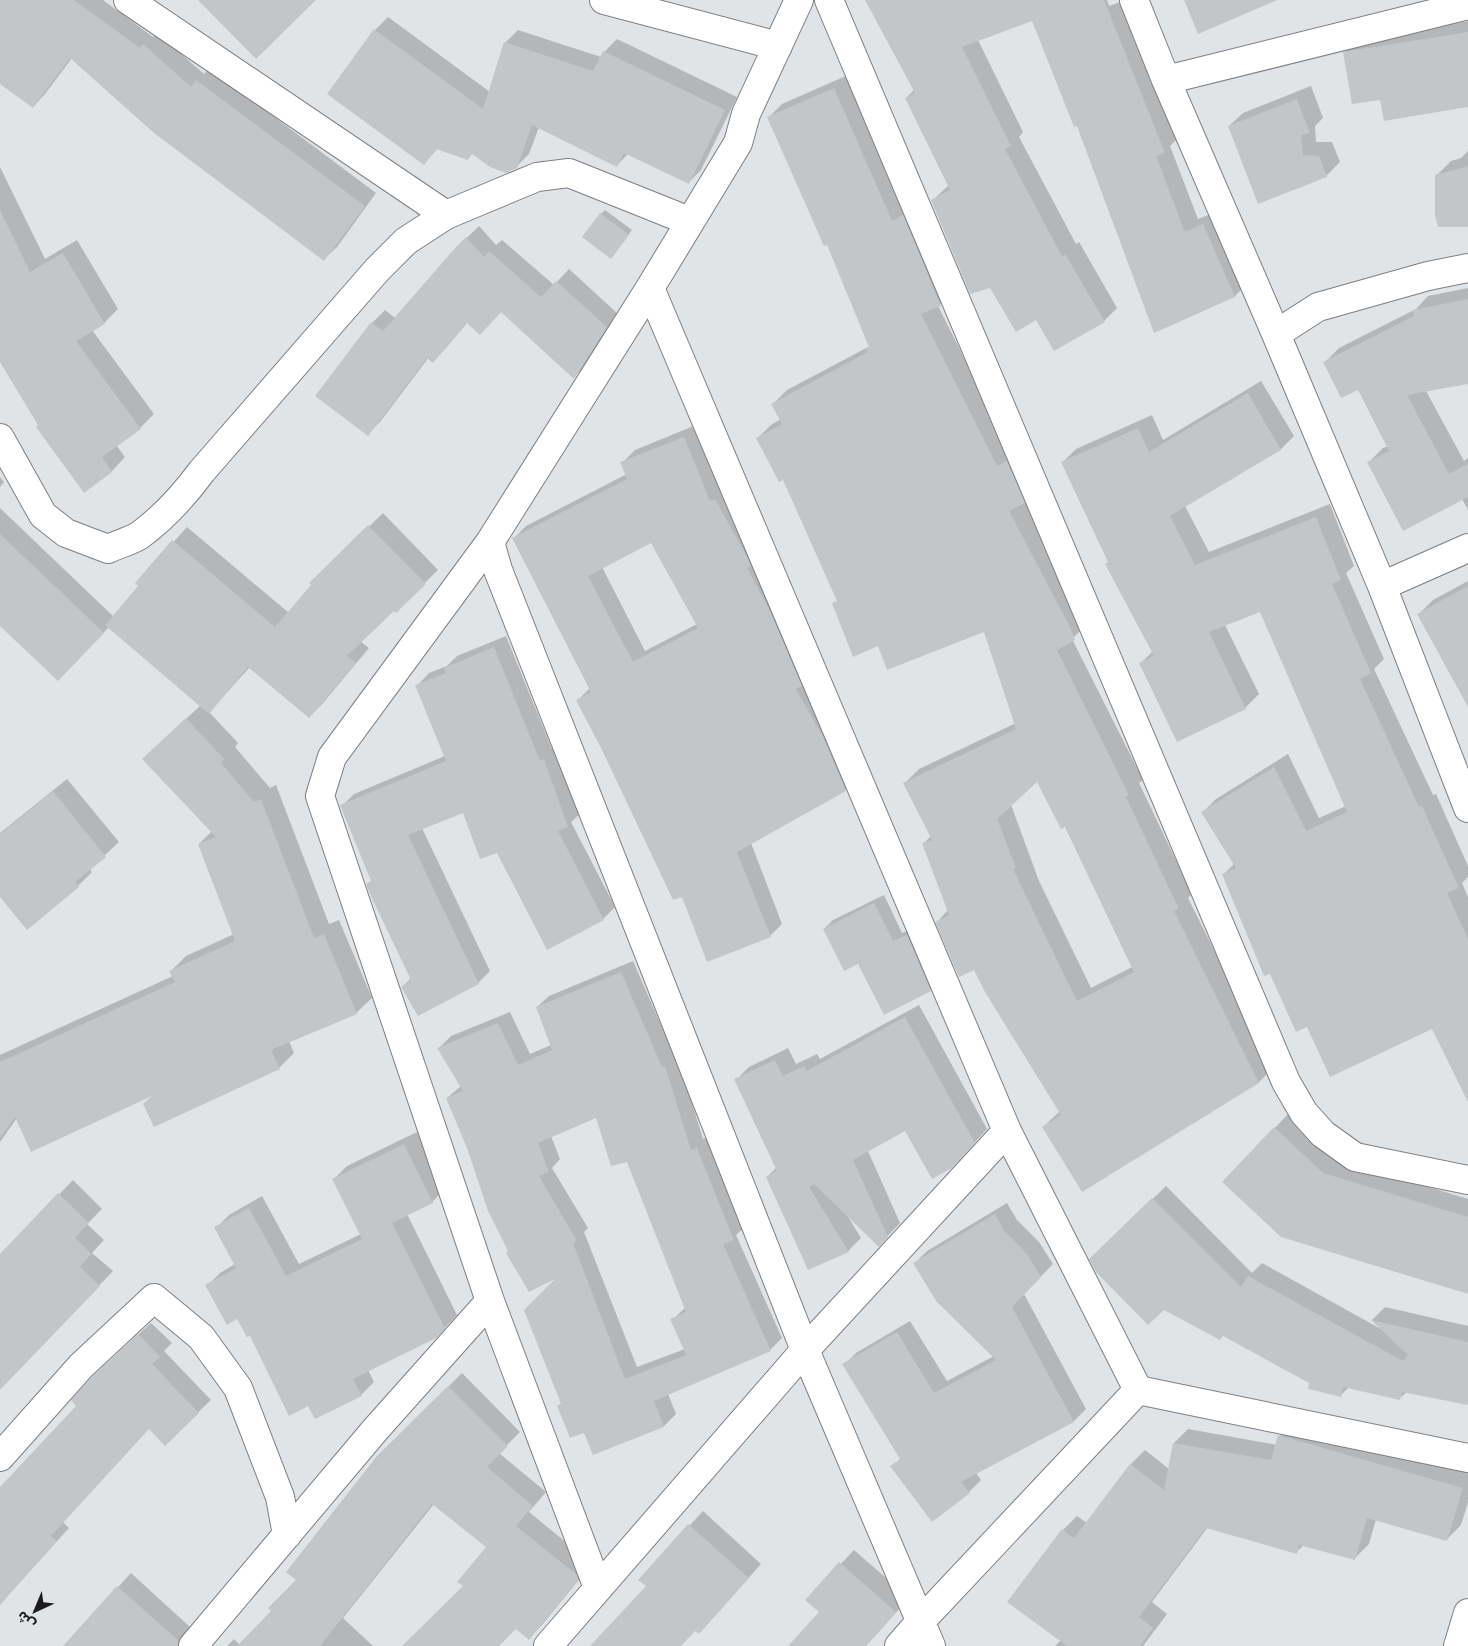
<svg xmlns="http://www.w3.org/2000/svg" width="1468" height="1646" font-family="'Sofia Sans Condensed','Noto Sans Arabic',sans-serif">
<style>
.shadow{fill:#0003;fill-rule:evenodd}
.building{fill:#c3c6c9;fill-rule:evenodd}
.lines{fill:none;stroke-linecap:round;stroke-linejoin:round}
.minor-casing{stroke:#7d7f82;stroke-width:30}
.minor{stroke:#fff;stroke-width:28}
</style>
<rect width="100%" height="100%" fill="#e1e4e7"/>
<!-- shadow -->
<path class="shadow" d="M 0,0 L 103,0 L 153,37 L 157,33 L 204,74 L 209,68 L 376,193 L 337,247 L 324,259 L 72,58 L 45,94 L 33,107 L 0,83 Z
M 866,0 L 1107,0 L 1109,6 L 1123,1 L 1178,138 L 1170,146 L 1198,219 L 1216,212 L 1248,283 L 1235,296 L 1155,331 L 1077,125 L 1032,19 L 978,40 L 1023,132 L 1019,137 L 1076,244 L 1079,242 L 1117,308 L 1104,321 L 1036,318 L 990,286 L 932,201 L 949,185 L 906,98 L 915,89 Z
M 388,17 L 490,92 L 505,43 L 518,30 L 601,57 L 604,52 L 617,39 L 737,97 L 701,170 L 688,183 L 628,154 L 617,165 L 539,127 L 529,154 L 516,167 L 473,153 L 438,148 L 424,164 L 375,30 Z
M 1468,21 L 1468,106 L 1381,98 L 1344,53 L 1358,39 Z
M 848,75 L 955,291 L 938,306 L 1012,453 L 1038,488 L 1025,501 L 1085,617 L 1085,626 L 1072,639 L 1143,780 L 1139,783 L 1192,894 L 1188,898 L 1273,1068 L 1259,1082 L 1082,1190 L 1043,1127 L 1060,1111 L 975,968 L 937,922 L 948,910 L 923,844 L 931,836 L 905,783 L 919,769 L 1016,723 L 984,630 L 878,645 L 834,604 L 838,600 L 784,478 L 757,439 L 771,425 L 781,419 L 773,404 L 787,390 L 870,346 L 827,244 L 768,118 L 782,104 ZM 1038,780 L 1065,826 L 1132,967 L 1091,988 L 1039,881 L 1011,805 Z
M 1311,86 L 1323,118 L 1315,126 L 1316,142 L 1332,142 L 1340,162 L 1326,176 L 1229,126 L 1243,113 Z
M 1468,151 L 1468,226 L 1436,176 L 1451,161 L 1461,158 Z
M 0,167 L 45,259 L 77,240 L 118,309 L 104,323 L 92,330 L 154,414 L 140,428 L 116,445 L 125,457 L 112,471 L 85,491 L 39,425 L 2,362 L 0,363 Z
M 605,210 L 632,230 L 615,253 L 601,214 Z
M 479,226 L 496,245 L 502,240 L 554,285 L 569,269 L 618,314 L 586,365 L 574,377 L 502,311 L 480,334 L 468,322 L 445,349 L 429,357 L 380,422 L 367,434 L 317,396 L 372,323 L 385,310 L 395,318 L 456,248 Z
M 1468,288 L 1468,383 L 1426,391 L 1464,461 L 1468,458 L 1468,510 L 1462,499 L 1368,463 L 1383,448 L 1388,446 L 1359,388 L 1325,362 L 1339,348 L 1416,309 L 1428,296 Z
M 1261,381 L 1294,436 L 1281,449 L 1185,506 L 1209,552 L 1330,504 L 1354,566 L 1346,573 L 1384,659 L 1374,669 L 1433,795 L 1436,794 L 1468,866 L 1468,877 L 1462,883 L 1468,897 L 1468,1100 L 1432,1027 L 1307,1026 L 1223,875 L 1234,864 L 1202,813 L 1216,799 L 1288,754 L 1319,818 L 1346,806 L 1261,610 L 1225,625 L 1259,694 L 1245,708 L 1140,664 L 1153,651 L 1063,462 L 1076,449 L 1152,415 L 1163,440 Z
M 696,425 L 858,777 L 845,790 L 751,843 L 782,924 L 770,936 L 682,895 L 578,700 L 590,688 L 514,538 L 526,526 L 627,474 L 622,463 L 635,450 ZM 651,541 L 697,624 L 645,651 L 602,567 Z
M 0,477 L 4,482 L 0,487 Z
M 0,508 L 114,617 L 140,585 L 137,583 L 187,527 L 289,613 L 313,585 L 311,583 L 383,513 L 438,570 L 396,611 L 394,609 L 360,641 L 369,648 L 323,703 L 309,717 L 250,667 L 209,712 L 238,743 L 235,747 L 270,788 L 276,785 L 329,924 L 339,920 L 372,998 L 356,1013 L 289,1041 L 294,1053 L 279,1068 L 17,1118 L 0,1142 L 0,1055 L 173,976 L 171,971 L 186,956 L 234,934 L 199,844 L 212,831 L 159,744 L 201,705 L 109,627 L 71,666 L 0,624 Z
M 1468,581 L 1468,705 L 1419,614 L 1433,600 Z
M 506,636 L 552,749 L 556,748 L 580,814 L 571,822 L 615,907 L 603,919 L 497,852 L 464,811 L 422,828 L 490,971 L 478,983 L 402,987 L 411,978 L 367,884 L 372,880 L 342,806 L 354,794 L 445,756 L 417,686 L 429,673 L 447,666 L 457,656 Z
M 67,779 L 119,842 L 90,869 L 92,872 L 78,886 L 27,928 L 0,895 L 0,833 Z
M 884,895 L 902,933 L 917,927 L 939,981 L 930,990 L 859,962 L 824,929 L 833,920 Z
M 633,961 L 674,1055 L 677,1054 L 703,1139 L 709,1137 L 745,1227 L 736,1235 L 782,1338 L 770,1350 L 668,1394 L 676,1414 L 664,1426 L 594,1453 L 585,1431 L 558,1406 L 562,1403 L 560,1276 L 510,1251 L 447,1098 L 462,1085 L 439,1048 L 451,1036 L 510,1012 L 530,1054 L 551,1045 L 537,1007 L 549,996 ZM 597,1116 L 628,1160 L 686,1307 L 672,1320 L 685,1349 L 637,1367 L 584,1232 L 588,1228 L 552,1168 L 560,1159 L 551,1136 Z
M 919,1005 L 987,1129 L 965,1153 L 905,1129 L 868,1151 L 900,1223 L 879,1245 L 847,1215 L 861,1238 L 848,1251 L 767,1177 L 777,1167 L 736,1080 L 749,1067 L 788,1048 L 796,1064 L 817,1054 L 820,1059 Z
M 1288,1114 L 1337,1159 L 1468,1199 L 1468,1292 L 1224,1182 Z
M 417,1132 L 445,1189 L 432,1202 L 407,1214 L 457,1315 L 436,1337 L 368,1370 L 374,1382 L 361,1395 L 309,1404 L 237,1318 L 207,1286 L 220,1273 L 235,1264 L 216,1228 L 229,1215 L 262,1196 L 299,1264 L 361,1234 L 334,1179 L 347,1166 Z
M 73,1180 L 102,1209 L 87,1224 L 104,1240 L 92,1253 L 113,1271 L 0,1389 L 0,1256 Z
M 1166,1186 L 1252,1273 L 1262,1263 L 1381,1329 L 1372,1320 L 1385,1307 L 1468,1326 L 1468,1404 L 1407,1392 L 1400,1398 L 1349,1387 L 1341,1395 L 1310,1382 L 1091,1259 Z
M 1007,1203 L 1017,1220 L 1039,1242 L 1053,1264 L 1024,1294 L 1086,1409 L 1074,1421 L 976,1473 L 981,1480 L 969,1492 L 892,1467 L 901,1458 L 844,1365 L 856,1353 L 910,1321 L 947,1381 L 994,1356 L 915,1263 L 927,1251 Z
M 151,1323 L 172,1343 L 164,1351 L 211,1400 L 165,1444 L 149,1428 L 63,1522 L 69,1528 L 0,1604 L 0,1497 L 78,1406 L 107,1364 Z
M 462,1373 L 520,1432 L 499,1453 L 546,1492 L 529,1512 L 590,1562 L 591,1565 L 542,1625 L 529,1638 L 516,1628 L 497,1646 L 405,1646 L 465,1586 L 488,1546 L 434,1504 L 343,1618 L 373,1646 L 227,1646 L 234,1639 L 240,1645 L 272,1611 L 298,1580 L 378,1457 Z
M 1294,1422 L 1468,1472 L 1468,1502 L 1461,1525 L 1447,1539 L 1376,1519 L 1369,1544 L 1354,1559 L 1304,1545 L 1296,1552 L 1208,1527 L 1152,1602 L 1167,1614 L 1143,1646 L 1055,1646 L 1061,1640 L 1063,1530 L 1077,1516 L 1087,1523 L 1131,1464 L 1145,1450 L 1169,1469 L 1174,1443 L 1188,1429 L 1277,1445 L 1280,1436 Z
M 703,1511 L 761,1564 L 712,1619 L 696,1629 L 680,1646 L 592,1646 L 647,1586 L 640,1580 Z
M 854,1550 L 909,1598 L 866,1646 L 790,1646 L 821,1611 L 807,1600 Z
M 131,1573 L 191,1628 L 199,1646 L 64,1646 Z"/>
<!-- building -->
<path class="building" d="M 0,0 L 74,0 L 140,48 L 143,44 L 191,87 L 196,80 L 365,206 L 324,261 L 154,133 L 70,58 L 33,108 L 0,84 Z
M 198,0 L 316,0 L 256,59 Z
M 865,0 L 1104,0 L 1165,153 L 1156,156 L 1185,232 L 1203,224 L 1235,297 L 1154,333 L 1077,126 L 1074,127 L 1032,21 L 962,47 L 1011,146 L 1005,149 L 1062,256 L 1065,254 L 1105,322 L 1054,351 L 1036,320 L 1016,332 L 990,288 L 970,294 L 931,200 L 950,190 L 905,98 L 915,93 Z
M 1184,0 L 1277,0 L 1198,34 Z
M 374,29 L 483,109 L 504,42 L 593,71 L 603,51 L 725,110 L 689,184 L 624,153 L 617,167 L 532,125 L 517,168 L 506,173 L 490,167 L 472,154 L 468,160 L 436,149 L 424,165 L 327,94 Z
M 1468,32 L 1468,107 L 1384,121 L 1380,100 L 1352,104 L 1343,52 Z
M 834,88 L 892,221 L 903,215 L 941,306 L 921,314 L 997,466 L 1007,461 L 1025,503 L 1009,511 L 1069,625 L 1075,640 L 1057,650 L 1129,795 L 1126,797 L 1179,909 L 1174,911 L 1259,1083 L 1082,1192 L 1042,1127 L 1061,1115 L 985,992 L 974,970 L 959,977 L 935,922 L 949,915 L 922,843 L 932,840 L 903,783 L 1016,729 L 984,632 L 887,670 L 878,646 L 853,657 L 832,603 L 837,601 L 783,480 L 779,482 L 756,438 L 782,424 L 771,404 L 868,352 L 866,349 L 869,347 L 827,245 L 824,246 L 767,117 ZM 1037,782 L 1061,829 L 1065,827 L 1134,972 L 1077,1001 L 1013,869 L 1016,868 L 997,819 Z
M 1297,99 L 1310,133 L 1301,135 L 1303,155 L 1319,156 L 1327,177 L 1258,204 L 1228,126 Z
M 1468,166 L 1468,227 L 1438,227 L 1435,215 L 1435,175 Z
M 0,210 L 30,272 L 63,253 L 105,324 L 76,341 L 141,429 L 102,457 L 112,472 L 84,493 L 36,427 L 38,425 L 0,362 Z
M 600,213 L 629,235 L 611,259 L 582,237 Z
M 466,237 L 484,257 L 489,251 L 541,297 L 556,281 L 607,327 L 574,379 L 501,312 L 480,335 L 467,323 L 433,363 L 427,358 L 368,436 L 315,396 L 371,322 L 383,331 L 455,248 Z
M 1468,299 L 1468,384 L 1407,395 L 1449,474 L 1468,464 L 1468,497 L 1403,531 L 1367,462 L 1389,451 L 1358,390 L 1341,398 L 1323,362 L 1414,316 L 1413,310 Z
M 1248,393 L 1281,450 L 1170,516 L 1195,565 L 1316,517 L 1341,580 L 1332,584 L 1371,673 L 1360,679 L 1419,807 L 1422,806 L 1459,888 L 1447,893 L 1468,939 L 1468,1102 L 1432,1029 L 1330,1077 L 1307,1027 L 1296,1032 L 1270,974 L 1264,976 L 1222,874 L 1236,868 L 1201,812 L 1274,767 L 1306,831 L 1347,812 L 1260,612 L 1209,632 L 1246,709 L 1177,742 L 1139,663 L 1154,656 L 1105,564 L 1108,562 L 1061,462 L 1138,428 L 1149,452 Z
M 684,437 L 710,501 L 715,499 L 747,557 L 751,566 L 747,568 L 770,611 L 802,686 L 796,689 L 823,737 L 846,791 L 737,852 L 771,937 L 707,962 L 682,897 L 673,900 L 602,750 L 576,700 L 591,692 L 512,538 L 627,479 L 620,462 ZM 651,543 L 698,628 L 633,662 L 588,576 Z
M 368,525 L 426,584 L 396,613 L 394,611 L 347,656 L 356,663 L 309,718 L 248,667 L 209,714 L 105,625 L 138,586 L 135,583 L 172,540 L 275,627 L 311,585 L 309,583 Z
M 0,534 L 104,633 L 58,681 L 0,626 Z
M 1468,586 L 1468,707 L 1417,614 Z
M 494,647 L 540,761 L 544,759 L 568,827 L 558,831 L 604,920 L 547,950 L 497,853 L 480,859 L 463,813 L 408,835 L 479,984 L 418,1016 L 401,987 L 411,980 L 370,894 L 366,884 L 371,881 L 340,805 L 446,761 L 415,685 L 446,673 L 444,668 Z
M 186,718 L 224,759 L 221,763 L 254,802 L 261,799 L 314,938 L 324,934 L 357,1014 L 271,1050 L 280,1069 L 154,1127 L 143,1104 L 152,1096 L 31,1152 L 15,1117 L 0,1138 L 0,1062 L 175,982 L 169,971 L 235,941 L 198,844 L 216,837 L 142,759 Z
M 53,791 L 106,857 L 75,882 L 79,887 L 27,930 L 0,897 L 0,834 Z
M 874,903 L 893,941 L 907,935 L 931,991 L 884,1015 L 858,964 L 844,971 L 823,929 Z
M 621,972 L 662,1067 L 665,1066 L 691,1150 L 697,1148 L 734,1240 L 723,1244 L 771,1351 L 654,1401 L 664,1427 L 593,1455 L 584,1433 L 570,1438 L 557,1406 L 561,1404 L 524,1310 L 555,1279 L 529,1292 L 506,1253 L 508,1251 L 488,1211 L 467,1148 L 446,1098 L 463,1091 L 437,1048 L 498,1023 L 518,1065 L 552,1050 L 536,1007 ZM 596,1118 L 611,1166 L 627,1162 L 686,1312 L 670,1319 L 686,1355 L 625,1379 L 573,1243 L 577,1241 L 539,1176 L 549,1172 L 538,1143 Z
M 905,1017 L 975,1143 L 952,1168 L 932,1179 L 905,1131 L 853,1160 L 888,1237 L 879,1247 L 814,1184 L 809,1187 L 849,1252 L 808,1270 L 766,1177 L 777,1171 L 734,1079 L 775,1060 L 783,1076 L 804,1066 L 807,1071 Z
M 1274,1127 L 1323,1173 L 1468,1217 L 1468,1294 L 1281,1237 L 1222,1182 Z
M 404,1144 L 433,1203 L 392,1223 L 445,1329 L 436,1338 L 353,1379 L 362,1396 L 315,1419 L 308,1406 L 289,1416 L 250,1336 L 247,1337 L 237,1319 L 227,1325 L 205,1285 L 236,1268 L 214,1227 L 249,1208 L 286,1276 L 362,1239 L 332,1179 Z
M 58,1193 L 89,1223 L 75,1238 L 91,1254 L 80,1267 L 100,1286 L 0,1390 L 0,1254 Z
M 1152,1198 L 1241,1287 L 1248,1276 L 1403,1361 L 1408,1355 L 1371,1320 L 1468,1342 L 1468,1405 L 1402,1392 L 1400,1400 L 1343,1387 L 1341,1397 L 1308,1389 L 1309,1383 L 1223,1336 L 1220,1340 L 1164,1310 L 1148,1325 L 1096,1272 L 1089,1259 Z
M 995,1214 L 1005,1232 L 1027,1254 L 1041,1277 L 1012,1307 L 1074,1422 L 961,1482 L 970,1493 L 932,1522 L 890,1466 L 900,1459 L 842,1364 L 897,1332 L 934,1393 L 996,1360 L 936,1301 L 913,1263 Z
M 138,1334 L 160,1357 L 152,1364 L 199,1413 L 165,1446 L 149,1429 L 51,1536 L 57,1541 L 0,1605 L 0,1487 L 76,1406 L 71,1400 L 92,1377 Z
M 448,1386 L 508,1446 L 487,1467 L 533,1506 L 516,1526 L 577,1575 L 578,1580 L 529,1640 L 516,1629 L 499,1646 L 402,1646 L 463,1586 L 457,1582 L 486,1547 L 432,1504 L 320,1646 L 237,1646 L 271,1611 L 268,1608 L 296,1580 L 286,1572 L 377,1456 Z
M 1278,1435 L 1463,1488 L 1447,1541 L 1367,1518 L 1355,1560 L 1299,1545 L 1297,1554 L 1206,1528 L 1139,1617 L 1153,1628 L 1140,1646 L 1067,1646 L 1007,1602 L 1062,1529 L 1074,1538 L 1130,1464 L 1164,1490 L 1173,1443 L 1271,1460 Z
M 688,1524 L 749,1578 L 699,1634 L 695,1631 L 681,1646 L 590,1646 L 646,1586 L 638,1580 Z
M 839,1562 L 896,1612 L 866,1646 L 788,1646 L 819,1612 L 805,1600 Z
M 117,1586 L 179,1641 L 178,1646 L 63,1646 Z"/>
<g class="lines">
<!-- minor casing -->
<g class="minor-casing">
<path id="minor" d="M 128,0 L 446,215
M 604,0 L 778,46
M 829,0 L 1286,1082 L 1304,1113 L 1323,1134 L 1355,1157 L 1468,1180
M 1134,0 L 1166,80 L 1276,334 L 1382,586 L 1468,808
M 1166,80 L 1468,5
M 650,288 L 1007,1131 L 1138,1390 L 920,1622 L 899,1646
M 1276,334 L 1318,307 L 1428,276 L 1468,268
M 0,438 L 43,515 L 66,533 L 108,549 C 118,544 131,541 140,535 C 163,518 185,494 202,471 L 377,270 L 406,241 L 446,215 L 537,177 L 569,173 L 689,221
M 490,542 L 498,570 L 805,1350 L 931,1646
M 1382,586 L 1468,548
M 1138,1390 L 1468,1458
M 0,1457 L 81,1366 L 154,1298 L 201,1337 L 238,1388 L 280,1497 L 287,1535
M 598,1588 L 490,1301 L 320,796 L 332,757 L 490,542 L 650,288 L 738,143 L 746,114 L 799,0
M 193,1646 L 375,1430 L 490,1301
M 548,1646 L 805,1350 L 1007,1131
M 1458,1646 L 1468,1613"/>
</g>
<!-- minor -->
<use href="#minor" class="minor"/>
</g>
<!-- north arrow -->
<g transform="translate(35 1611) rotate(224)" stroke="#e1e4e7" stroke-width="4" paint-order="stroke">
<path d="M0-4L9 19L0 12L-9 19Z" fill="#1b1b1c"/>
<text y="-8" font-size="14" font-weight="bold" text-anchor="middle" fill="#1b1b1c">ش</text>
</g>
</svg>
